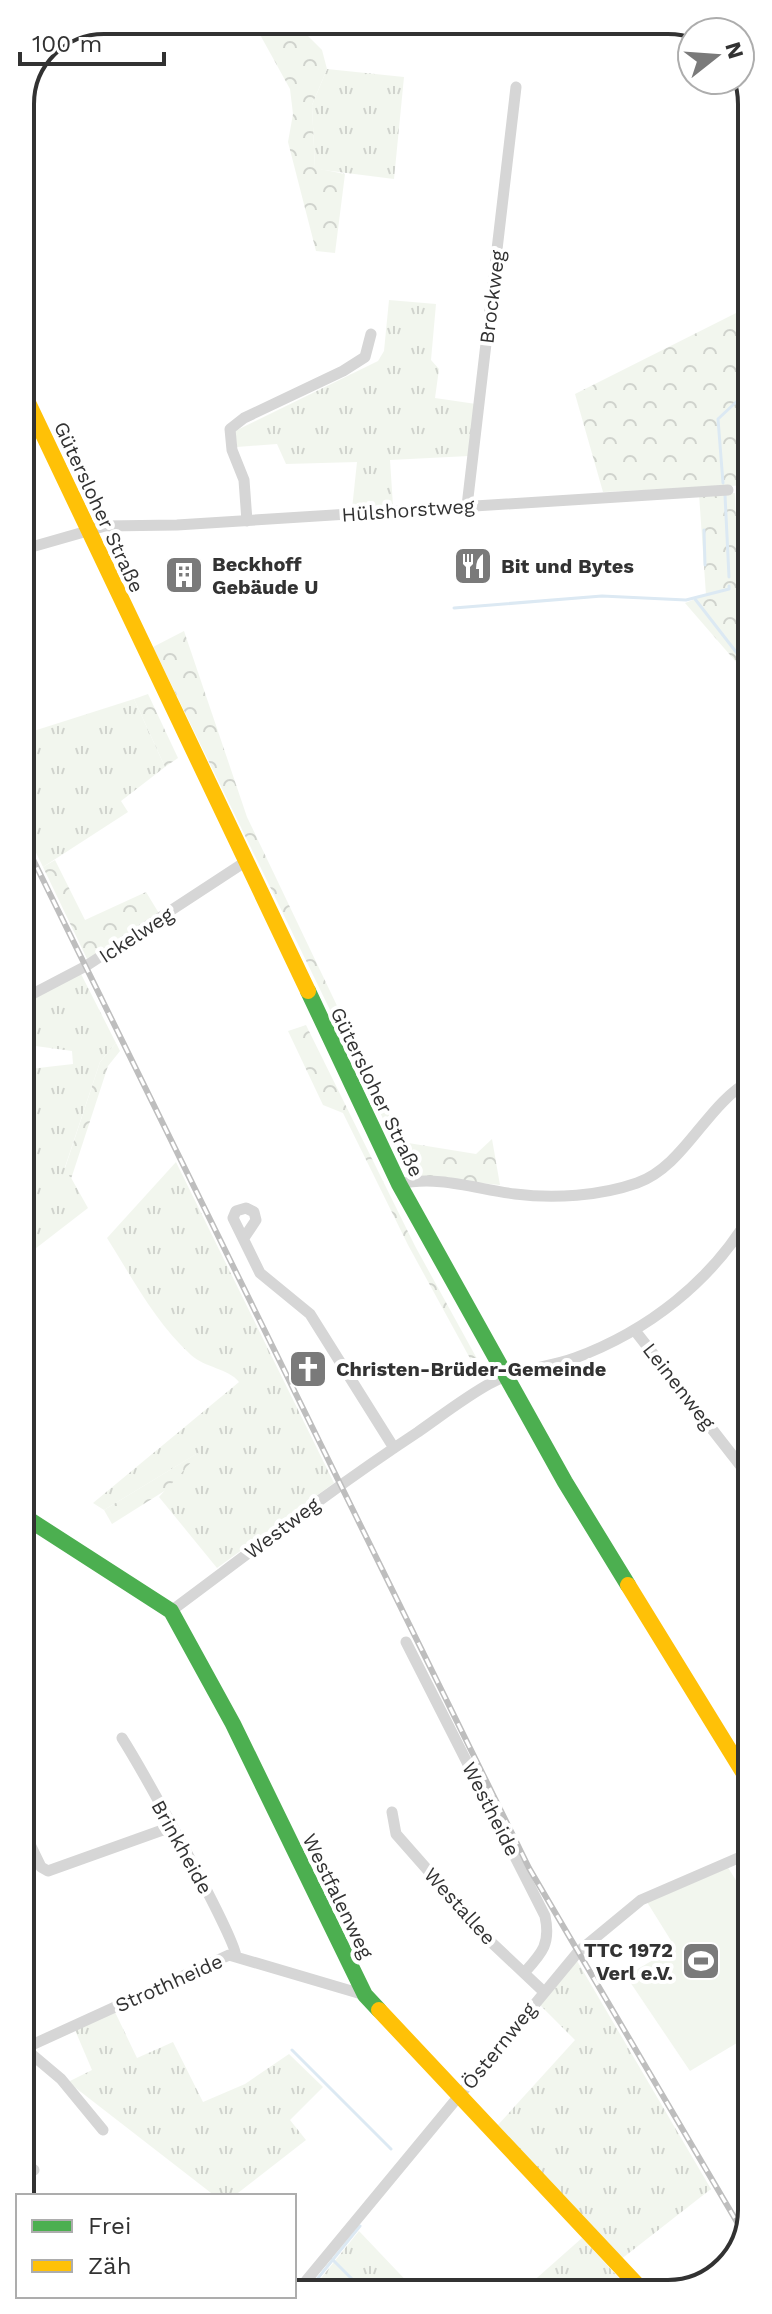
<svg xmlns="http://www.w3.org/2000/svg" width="772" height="2314" font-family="'Work Sans',sans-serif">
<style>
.grass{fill:url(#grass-tufts)}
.forest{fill:url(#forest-crowns)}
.garden{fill:#f2f6ee}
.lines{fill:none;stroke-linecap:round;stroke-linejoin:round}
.stream{stroke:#dce9f3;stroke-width:3}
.street{stroke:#d6d6d6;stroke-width:11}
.fast{stroke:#4caf50;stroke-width:16}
.slow{stroke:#ffc107;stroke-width:16}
.rail-casing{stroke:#bebebe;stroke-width:6}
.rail{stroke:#fff;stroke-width:3;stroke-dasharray:9;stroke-linecap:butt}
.labels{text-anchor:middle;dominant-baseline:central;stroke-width:8;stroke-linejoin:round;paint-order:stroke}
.street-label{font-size:20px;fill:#323232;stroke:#fff}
.poi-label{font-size:20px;font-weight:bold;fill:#323232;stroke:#fff;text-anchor:start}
.rim{fill:none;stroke:#323232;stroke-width:4}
</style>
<defs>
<pattern id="grass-tufts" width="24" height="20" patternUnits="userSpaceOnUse" patternTransform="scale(2)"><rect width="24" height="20" fill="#f2f6ee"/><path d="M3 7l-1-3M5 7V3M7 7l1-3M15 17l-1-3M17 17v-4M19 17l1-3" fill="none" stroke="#d0d3cd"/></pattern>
<pattern id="forest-crowns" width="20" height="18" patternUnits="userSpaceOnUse" patternTransform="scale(2)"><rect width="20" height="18" fill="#f2f6ee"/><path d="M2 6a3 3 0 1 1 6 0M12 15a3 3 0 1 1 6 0" fill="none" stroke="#d0d3cd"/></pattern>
</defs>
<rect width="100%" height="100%" fill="#fff"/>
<!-- grass -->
<path class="grass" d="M 327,69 L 404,77 L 394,179 L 315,169 L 312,105 Z
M 389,300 L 436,304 L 431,360 L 439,369 L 435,398 L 476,404 L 469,456 L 390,460 L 393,506 L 352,509 L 357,462 L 286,464 L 277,444 L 237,447 L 235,431 L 378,361 L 384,351 Z
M 134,699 L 165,767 L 121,801 L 128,812 L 43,867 L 21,822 L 21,735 Z
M 80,972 L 116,1043 L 100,1062 L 65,1167 L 88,1208 L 22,1259 L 21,1070 L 73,1064 L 72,1051 L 21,1044 L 21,1002 Z
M 176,1162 L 334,1483 L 217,1568 L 159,1497 L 198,1453 L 104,1510 L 93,1503 L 239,1382 C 228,1368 205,1368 191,1355 C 155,1322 133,1279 107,1238 Z
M 576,1959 L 711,2189 L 620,2260 L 497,2126 L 575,2040 L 538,2003 Z
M 115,2012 L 137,2058 L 173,2042 L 203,2102 L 245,2084 L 289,2054 L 323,2087 L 290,2120 L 306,2140 L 234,2196 L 215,2196 L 68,2082 L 92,2070 L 75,2030 Z
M 359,2231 L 417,2292 L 309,2293 Z
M 582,2238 L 631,2291 L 521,2292 Z"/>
<!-- forest -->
<path class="forest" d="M 252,20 L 282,20 L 304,32 L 322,50 L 327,69 L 312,105 L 315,168 L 345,174 L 335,253 L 316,251 L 288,142 L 293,114 L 290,89 Z
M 750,306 L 750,404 L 740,415 L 750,418 L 750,485 L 603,492 L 575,394 Z
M 735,493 L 738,569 L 750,571 L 750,686 L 737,663 L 685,603 L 706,595 L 699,494 Z
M 184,631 L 247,817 L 402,1142 L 476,1154 L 492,1139 L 500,1185 L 411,1176 L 153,647 Z
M 148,694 L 178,758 L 165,767 L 134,699 Z
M 55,860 L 85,920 L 146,892 L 160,915 L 88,961 L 43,867 Z
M 306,1025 L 415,1246 L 481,1366 L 478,1373 L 408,1245 L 343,1113 L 323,1105 L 288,1031 Z
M 116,1043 L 120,1051 L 108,1066 L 71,1179 L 65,1168 L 100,1062 Z
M 201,1451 L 166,1490 L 112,1524 L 104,1510 Z"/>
<!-- garden -->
<path class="garden" d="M 727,1866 L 752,1906 L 752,2034 L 690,2071 L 626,1976 L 675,1947 L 647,1902 Z"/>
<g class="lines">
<!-- stream -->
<path class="stream" d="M 740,79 L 749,98
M 723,483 L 718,419 L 750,389
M 725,495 L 729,577
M 704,530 L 705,565
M 695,599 L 750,670
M 454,608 L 602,596 L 686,600 L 729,589 L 729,586
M 292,2050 L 391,2149
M 332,2259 L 366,2293
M 306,2293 L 360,2226"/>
<!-- street -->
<path class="street" d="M 467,506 L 516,87
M 247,521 L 244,480 L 232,450 L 230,429 L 244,418 L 343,371 L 365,357 L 371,334
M 21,550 L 105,526 L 177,525 L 728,490
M 21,1000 L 86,966 L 245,862
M 399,1184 C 438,1175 476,1189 515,1194 C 554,1199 600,1196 637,1183 C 685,1166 706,1104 751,1080
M 244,1238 L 256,1220 L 254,1212 L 246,1208 L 236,1211 L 233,1218 L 260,1273 L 310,1314 L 394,1448
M 636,1332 L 751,1479
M 171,1611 C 253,1550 333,1488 418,1432 C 441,1416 464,1398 489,1384 C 520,1367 545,1369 575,1358 C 648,1331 712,1281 751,1214
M 406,1642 L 545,1916 C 551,1944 542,1953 524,1973
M 122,1738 C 138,1763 238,1941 236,1957
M 392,1812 L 396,1834 L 491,1942 L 543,1991
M 22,1828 L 41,1867 L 48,1871 L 171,1827
M 23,2047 L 61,2079 L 103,2130
M 23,2049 L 229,1955 L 365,1995
M 23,2162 L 34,2170
M 296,2293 L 578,1952 L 641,1900 L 752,1852"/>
<!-- fast -->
<path class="fast" d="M 308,991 L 399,1184 L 565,1482 L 628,1585
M 22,1515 L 171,1611 L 233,1724 L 365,1995 L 379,2010"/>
<!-- slow -->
<path class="slow" d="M 21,388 L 308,991
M 628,1585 L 751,1785
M 379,2010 L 643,2291"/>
<!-- rail casing -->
<g class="rail-casing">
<path id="rail" d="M 21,835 L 529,1868 L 744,2234"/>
</g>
<!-- rail -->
<use href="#rail" class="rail"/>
</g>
<!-- icons -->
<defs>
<g id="restaurant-square" transform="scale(2)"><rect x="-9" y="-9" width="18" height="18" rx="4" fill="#7a7a7a" stroke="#fff"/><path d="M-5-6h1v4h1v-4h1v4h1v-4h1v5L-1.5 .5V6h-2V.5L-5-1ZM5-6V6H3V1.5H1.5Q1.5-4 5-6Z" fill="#fff"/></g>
<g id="building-square" transform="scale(2)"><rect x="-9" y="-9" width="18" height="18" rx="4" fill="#7a7a7a" stroke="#fff"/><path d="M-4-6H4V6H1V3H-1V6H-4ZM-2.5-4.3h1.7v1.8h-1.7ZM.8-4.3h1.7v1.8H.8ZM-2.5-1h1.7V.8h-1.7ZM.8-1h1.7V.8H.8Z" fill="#fff"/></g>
<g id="church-square" transform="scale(2)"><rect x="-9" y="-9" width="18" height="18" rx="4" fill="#7a7a7a" stroke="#fff"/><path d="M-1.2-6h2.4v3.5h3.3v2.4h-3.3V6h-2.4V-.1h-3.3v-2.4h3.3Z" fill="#fff"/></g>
<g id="stadium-square" transform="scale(2)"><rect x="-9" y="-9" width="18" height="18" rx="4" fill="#7a7a7a" stroke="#fff"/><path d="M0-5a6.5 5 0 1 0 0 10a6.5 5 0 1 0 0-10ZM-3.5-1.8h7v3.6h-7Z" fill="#fff"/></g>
</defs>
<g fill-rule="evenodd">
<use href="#restaurant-square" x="473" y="566"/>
<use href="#building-square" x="184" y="575"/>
<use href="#church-square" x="308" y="1369"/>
<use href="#stadium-square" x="701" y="1961"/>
</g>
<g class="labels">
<!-- street labels -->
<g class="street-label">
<text transform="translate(492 297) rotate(-83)">Brockweg</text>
<text transform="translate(99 507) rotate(65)">Gütersloher Straße</text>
<text transform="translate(408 510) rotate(-4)">Hülshorstweg</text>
<text transform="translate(136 935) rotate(-33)">Ickelweg</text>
<text transform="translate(377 1092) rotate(64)">Gütersloher Straße</text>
<text transform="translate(679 1386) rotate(52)">Leinenweg</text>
<text transform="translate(282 1528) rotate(-37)">Westweg</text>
<text transform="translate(491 1809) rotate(63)">Westheide</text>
<text transform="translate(182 1847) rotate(61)">Brinkheide</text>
<text transform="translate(338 1896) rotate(64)">Westfalenweg</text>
<text transform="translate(460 1906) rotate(48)">Westallee</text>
<text transform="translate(169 1983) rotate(-24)">Strothheide</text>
<text transform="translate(499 2046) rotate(-51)">Östernweg</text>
</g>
<!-- poi labels -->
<g class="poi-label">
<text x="212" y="564">Beckhoff<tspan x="212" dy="23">Gebäude U</tspan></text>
<text x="501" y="566">Bit und Bytes</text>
<text x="336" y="1369">Christen-Brüder-Gemeinde</text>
<text x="673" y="1950" text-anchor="end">TTC 1972<tspan x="673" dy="23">Verl e.V.</tspan></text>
</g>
</g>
<!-- crop -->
<path d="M0 0H772V2314H0ZM104 34H668A70 70 0 0 1 738 104V2210A70 70 0 0 1 668 2280H104A70 70 0 0 1 34 2210V104A70 70 0 0 1 104 34Z" fill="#fff" fill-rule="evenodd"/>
<path class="rim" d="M104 34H668A70 70 0 0 1 738 104V2210A70 70 0 0 1 668 2280H104A70 70 0 0 1 34 2210V104A70 70 0 0 1 104 34Z"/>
<!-- legend -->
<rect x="16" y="2194" width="280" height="104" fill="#ffffff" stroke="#adadad" stroke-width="2"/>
<rect x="32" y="2220" width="40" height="12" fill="#4caf50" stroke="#adadad" stroke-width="2"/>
<text x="88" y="2234" font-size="24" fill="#323232">Frei</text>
<rect x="32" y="2260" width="40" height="12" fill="#ffc107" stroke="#adadad" stroke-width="2"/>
<text x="88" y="2274" font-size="24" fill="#323232">Zäh</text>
<!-- north arrow -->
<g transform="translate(716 56) rotate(73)"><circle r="38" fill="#ffffff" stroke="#adadad" stroke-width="2"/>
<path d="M0-6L14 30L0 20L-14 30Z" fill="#7a7a7a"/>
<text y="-12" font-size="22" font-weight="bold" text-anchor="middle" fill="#323232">N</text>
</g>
<!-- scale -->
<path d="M20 52v12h144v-12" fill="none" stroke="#323232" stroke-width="4"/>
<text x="32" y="52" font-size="24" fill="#323232" stroke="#ffffff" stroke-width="6" paint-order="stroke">100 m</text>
</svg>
